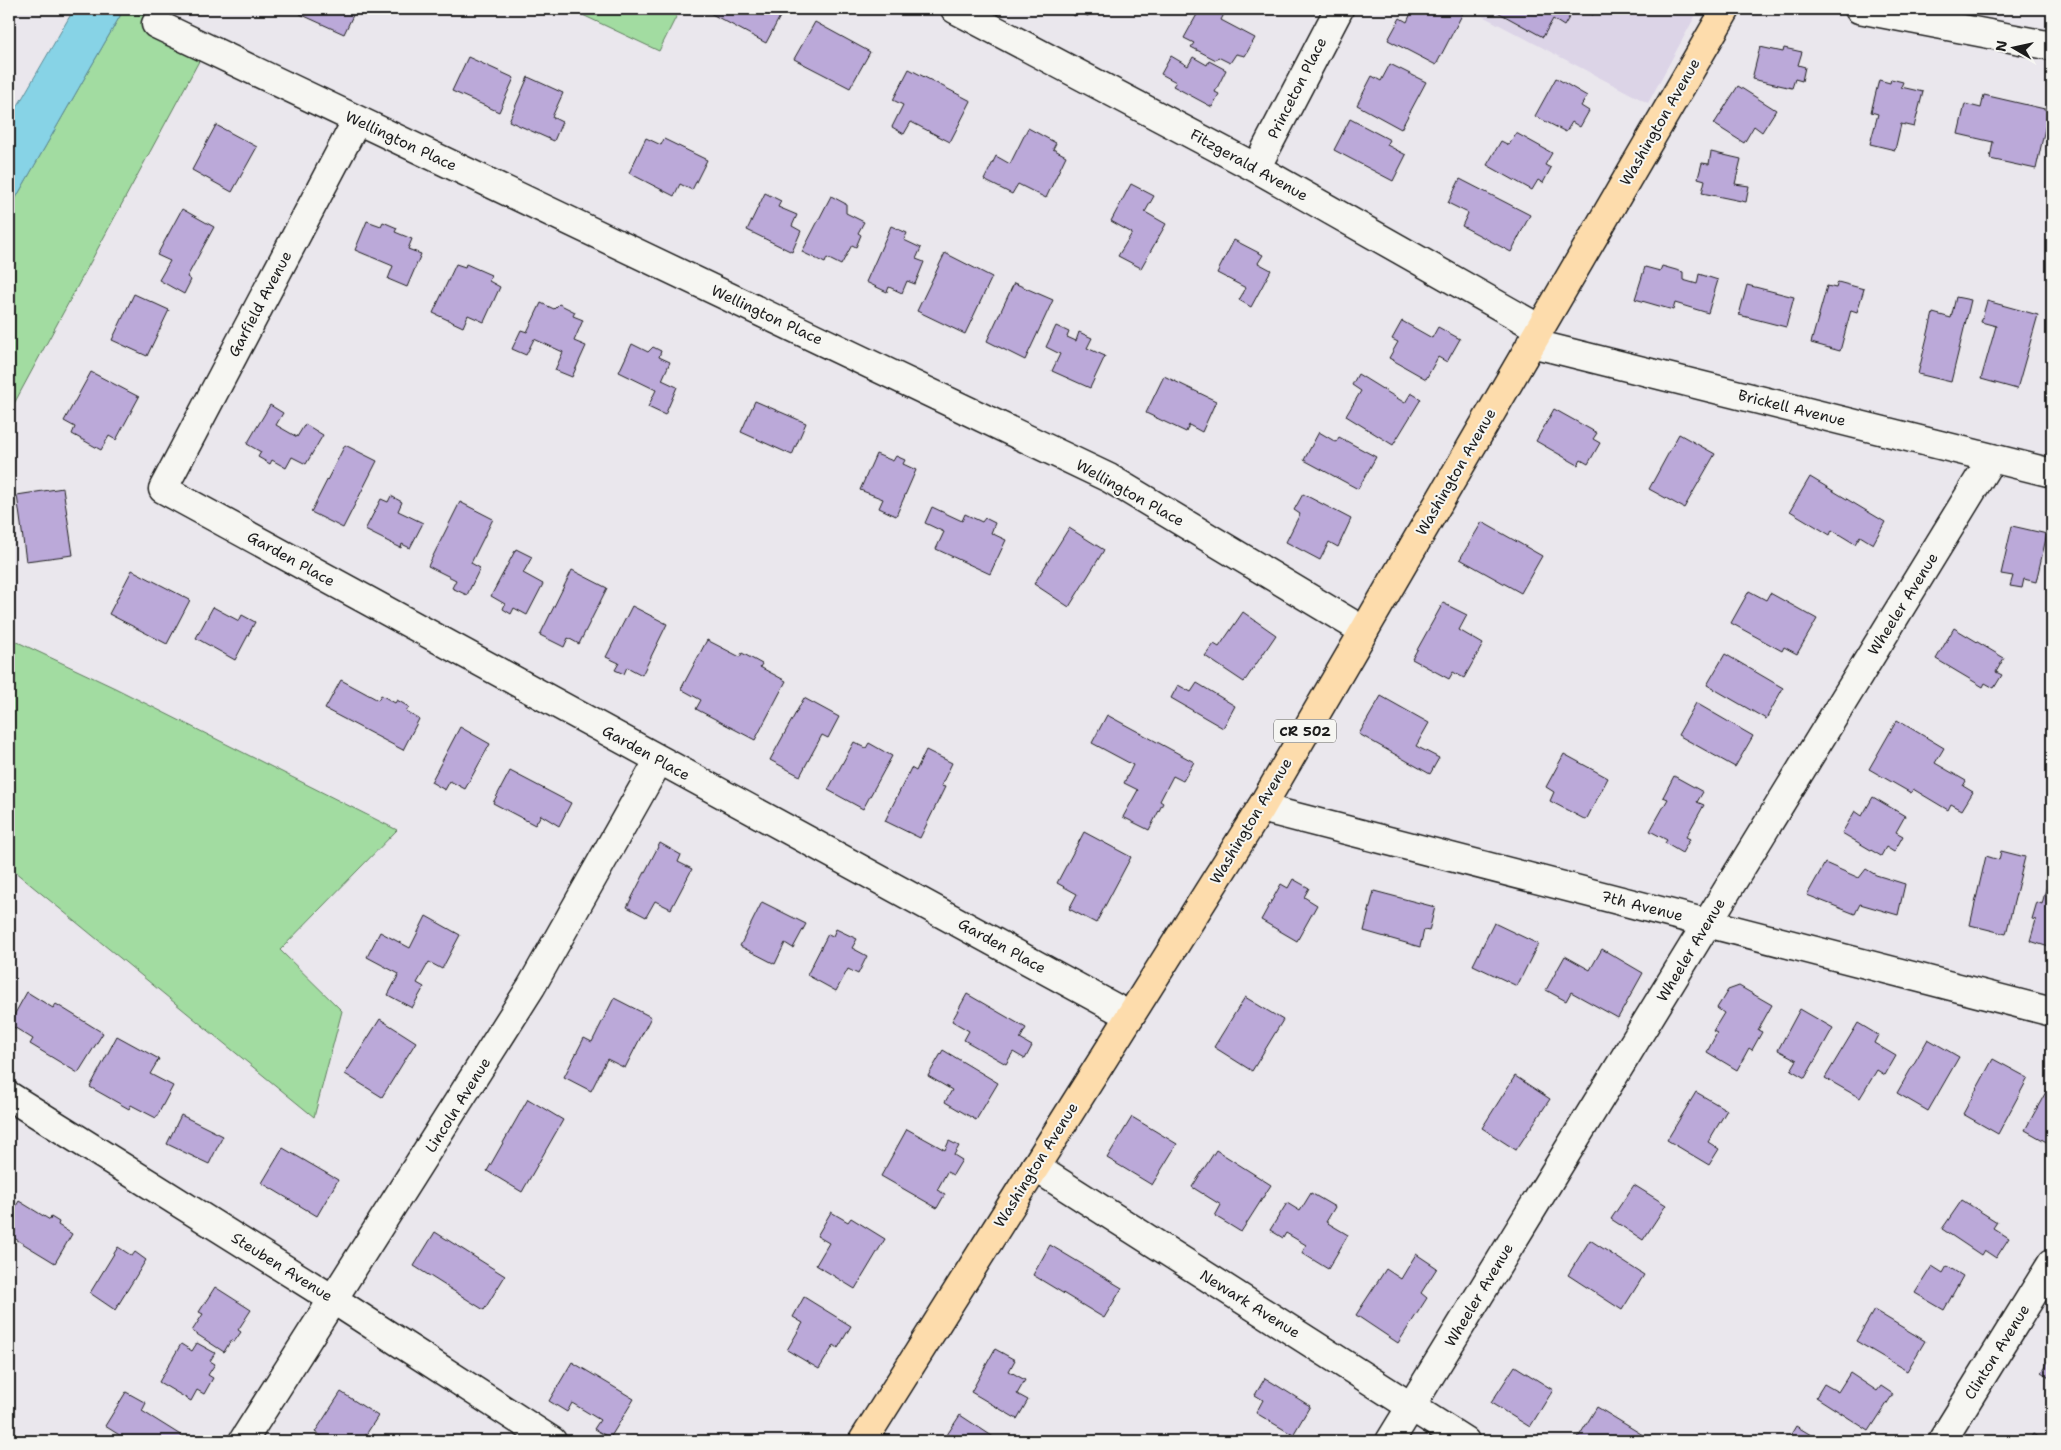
<svg xmlns="http://www.w3.org/2000/svg" width="2061" height="1450" font-family="'Shantell Sans',sans-serif">
<style>
.built{fill:#dcd4e7}
.green{fill:#a2dca1;stroke:#5f7c5e}
.water{fill:#87d3e6;stroke:#5c8a95}
.building{fill:#bba9d9;stroke:#1c1c1c}
.lines{fill:none;stroke-linecap:round;stroke-linejoin:round}
.street-casing{stroke:#1c1c1c;stroke-width:31}
.primary-casing{stroke:#1c1c1c;stroke-width:31}
.street{stroke:#f6f6f2;stroke-width:28}
.primary{stroke:#fddcac;stroke-width:28}
.labels{text-anchor:middle;dominant-baseline:central;stroke-width:4;stroke-linejoin:round;paint-order:stroke}
.shield{fill:#f6f6f2;stroke:#5d5d5c;stroke-width:1}
.shield-label{font-size:14px;font-weight:bold;fill:#1c1c1c}
.street-label{font-size:15px;fill:#1c1c1c;stroke:#f6f6f2}
</style>
<rect width="100%" height="100%" fill="#eae7ed"/>
<filter id="ink" filterUnits="userSpaceOnUse"><feTurbulence type="fractalNoise" baseFrequency=".02" numOctaves="2"/><feDisplacementMap in="SourceGraphic" scale="10" xChannelSelector="R" yChannelSelector="G"/><feConvolveMatrix kernelMatrix="1 2 1 2 8 2 1 2 1" color-interpolation-filters="sRGB"/></filter>
<g filter="url(#ink)">
<!-- built -->
<path class="built" d="M 1469,9 L 1699,9 L 1648,103 Z"/>
<!-- green -->
<path class="green" d="M 124,9 L 165,9 L 158,24 L 205,50 L 9,413 L 9,210 Z
M 570,9 L 680,9 L 659,51 Z
M 9,638 L 115,688 L 397,830 L 280,950 L 342,1011 L 314,1117 L 9,867 Z"/>
<!-- water -->
<path class="water" d="M 74,9 L 124,9 L 9,210 L 9,121 Z"/>
<!-- building -->
<path class="building" d="M 303,9 L 356,9 L 344,34 L 300,14 Z
M 710,9 L 784,9 L 766,43 L 708,12 Z
M 1060,9 L 1091,9 L 1088,16 L 1077,11 L 1075,16 Z
M 1200,9 L 1223,9 L 1226,10 L 1221,20 L 1255,38 L 1245,56 L 1236,54 L 1230,63 L 1218,57 L 1216,60 L 1191,47 L 1194,43 L 1184,38 Z
M 1413,9 L 1454,9 L 1463,13 L 1436,65 L 1388,40 L 1400,18 L 1407,22 Z
M 1492,9 L 1574,9 L 1564,26 L 1553,19 L 1543,37 Z
M 1582,9 L 1597,9 L 1593,15 Z
M 815,22 L 870,52 L 850,88 L 794,59 Z
M 1760,47 L 1783,52 L 1784,48 L 1802,52 L 1798,65 L 1805,67 L 1802,81 L 1795,79 L 1792,88 L 1752,79 Z
M 1171,56 L 1188,66 L 1193,57 L 1207,65 L 1209,61 L 1226,70 L 1215,92 L 1219,94 L 1212,107 L 1173,86 L 1176,82 L 1161,74 Z
M 468,57 L 514,78 L 499,112 L 452,91 Z
M 1390,64 L 1426,82 L 1401,129 L 1357,105 L 1372,76 L 1381,81 Z
M 909,69 L 971,101 L 950,142 L 911,122 L 904,134 L 892,127 L 903,105 L 893,100 Z
M 528,77 L 563,93 L 552,117 L 562,122 L 554,141 L 509,121 Z
M 1556,78 L 1587,96 L 1581,106 L 1589,111 L 1580,127 L 1572,122 L 1566,132 L 1535,116 Z
M 1891,79 L 1903,82 L 1901,87 L 1923,92 L 1914,127 L 1901,124 L 1895,150 L 1870,144 L 1878,114 L 1871,112 L 1879,80 L 1890,83 Z
M 1738,86 L 1776,110 L 1762,132 L 1754,126 L 1744,143 L 1714,124 Z
M 1984,95 L 2049,110 L 2036,169 L 1990,159 L 1993,142 L 1958,134 L 1965,104 L 1981,108 Z
M 1350,119 L 1390,140 L 1387,145 L 1406,155 L 1393,181 L 1334,150 Z
M 216,125 L 257,147 L 232,192 L 192,170 Z
M 1028,128 L 1056,143 L 1053,149 L 1066,156 L 1046,198 L 1018,184 L 1012,194 L 984,180 L 996,156 L 1010,164 Z
M 1516,133 L 1552,153 L 1545,165 L 1551,168 L 1543,183 L 1538,180 L 1532,190 L 1487,165 L 1501,141 L 1509,145 Z
M 646,138 L 661,145 L 664,139 L 707,160 L 692,190 L 680,184 L 674,196 L 629,173 Z
M 1711,152 L 1741,159 L 1735,184 L 1749,186 L 1746,202 L 1702,193 L 1705,180 L 1698,178 L 1702,163 L 1709,164 Z
M 1460,179 L 1530,215 L 1511,252 L 1462,226 L 1468,213 L 1448,203 Z
M 1131,184 L 1154,196 L 1145,212 L 1166,224 L 1141,268 L 1118,256 L 1132,233 L 1111,221 Z
M 765,193 L 781,201 L 778,207 L 797,215 L 792,226 L 801,231 L 792,252 L 747,230 Z
M 831,196 L 846,204 L 846,213 L 864,222 L 858,233 L 861,235 L 856,247 L 852,245 L 841,265 L 827,258 L 825,263 L 802,252 Z
M 182,209 L 214,227 L 187,277 L 191,280 L 184,294 L 159,280 L 170,261 L 157,255 Z
M 367,221 L 381,226 L 383,222 L 397,228 L 395,232 L 412,239 L 408,249 L 421,254 L 407,287 L 388,279 L 393,266 L 355,250 Z
M 891,226 L 907,233 L 904,240 L 921,248 L 916,259 L 924,262 L 915,284 L 907,281 L 902,293 L 889,287 L 887,292 L 866,282 Z
M 1234,240 L 1263,255 L 1258,263 L 1271,270 L 1251,307 L 1239,300 L 1246,288 L 1217,273 Z
M 945,253 L 992,277 L 965,334 L 917,311 Z
M 456,264 L 465,267 L 466,264 L 491,275 L 489,281 L 500,287 L 484,322 L 468,315 L 463,327 L 433,313 Z
M 1662,266 L 1683,272 L 1683,280 L 1697,284 L 1699,274 L 1718,280 L 1708,313 L 1675,303 L 1673,310 L 1635,299 L 1645,267 L 1660,271 Z
M 1838,282 L 1864,289 L 1857,312 L 1851,310 L 1840,351 L 1811,343 L 1827,286 L 1836,288 Z
M 1014,283 L 1053,300 L 1025,360 L 987,341 Z
M 1747,285 L 1794,297 L 1786,327 L 1739,315 Z
M 134,294 L 169,310 L 147,356 L 112,340 Z
M 1956,297 L 1971,300 L 1951,382 L 1918,374 L 1933,313 L 1951,318 Z
M 1987,301 L 2038,315 L 2017,389 L 1981,379 L 1996,326 L 1981,322 Z
M 541,303 L 554,309 L 559,304 L 575,312 L 573,316 L 583,320 L 574,341 L 586,346 L 572,377 L 555,370 L 563,352 L 534,339 L 526,355 L 512,349 L 521,330 L 527,332 Z
M 1402,321 L 1432,338 L 1438,327 L 1460,339 L 1447,362 L 1438,357 L 1426,379 L 1389,358 L 1398,342 L 1392,339 Z
M 1056,326 L 1069,332 L 1067,337 L 1076,341 L 1079,332 L 1092,338 L 1087,348 L 1105,356 L 1090,388 L 1052,371 L 1060,354 L 1046,347 Z
M 632,344 L 648,352 L 653,347 L 661,351 L 659,357 L 670,362 L 662,380 L 677,387 L 665,415 L 648,407 L 656,390 L 619,372 Z
M 91,372 L 139,397 L 116,440 L 109,436 L 101,450 L 72,434 L 75,427 L 64,421 Z
M 1358,374 L 1405,403 L 1411,393 L 1421,399 L 1393,445 L 1346,416 L 1361,391 L 1352,385 Z
M 1164,376 L 1216,401 L 1202,432 L 1189,425 L 1186,432 L 1146,413 Z
M 2052,378 L 2052,399 L 2047,397 Z
M 755,401 L 806,423 L 792,455 L 741,432 Z
M 270,405 L 283,413 L 276,425 L 297,437 L 305,424 L 323,435 L 306,464 L 292,457 L 286,468 L 272,460 L 270,464 L 258,457 L 261,452 L 247,444 Z
M 1554,409 L 1597,433 L 1593,439 L 1600,443 L 1588,464 L 1581,460 L 1578,465 L 1536,441 Z
M 1319,432 L 1336,442 L 1339,437 L 1376,457 L 1358,489 L 1304,460 Z
M 1679,434 L 1715,454 L 1684,508 L 1649,489 Z
M 345,445 L 377,461 L 343,528 L 311,512 Z
M 876,454 L 893,461 L 896,456 L 905,460 L 903,464 L 916,470 L 896,516 L 879,508 L 883,499 L 860,490 Z
M 1810,477 L 1885,522 L 1873,544 L 1860,536 L 1855,544 L 1832,530 L 1830,535 L 1790,511 Z
M 63,488 L 73,555 L 26,561 L 17,495 Z
M 1303,494 L 1351,519 L 1338,547 L 1329,542 L 1320,560 L 1286,542 L 1300,514 L 1294,510 Z
M 391,496 L 402,502 L 398,511 L 423,523 L 410,548 L 402,544 L 401,548 L 365,530 L 381,499 L 388,502 Z
M 460,502 L 493,519 L 471,563 L 480,568 L 467,595 L 452,588 L 456,580 L 428,566 Z
M 932,507 L 962,521 L 965,514 L 982,522 L 985,518 L 995,523 L 991,533 L 1006,540 L 990,574 L 936,549 L 944,532 L 925,523 Z
M 1482,522 L 1542,556 L 1521,593 L 1460,559 Z
M 2012,526 L 2047,534 L 2036,582 L 2024,579 L 2022,588 L 2010,586 L 2013,576 L 2001,574 Z
M 1069,528 L 1104,550 L 1069,607 L 1034,584 Z
M 516,549 L 532,557 L 523,573 L 543,584 L 527,615 L 514,608 L 511,614 L 503,609 L 505,604 L 491,596 Z
M 132,570 L 190,600 L 167,644 L 109,614 Z
M 572,570 L 607,588 L 579,644 L 568,638 L 564,647 L 540,635 Z
M 1749,591 L 1766,600 L 1770,593 L 1817,619 L 1797,654 L 1784,647 L 1782,651 L 1731,623 Z
M 1443,603 L 1467,615 L 1459,630 L 1483,644 L 1464,678 L 1453,672 L 1449,679 L 1412,659 Z
M 632,606 L 667,624 L 642,675 L 627,667 L 624,674 L 615,670 L 619,663 L 606,657 Z
M 213,607 L 239,621 L 242,615 L 255,622 L 235,660 L 196,638 Z
M 1243,612 L 1276,635 L 1244,682 L 1205,656 L 1214,644 L 1219,647 Z
M 1954,628 L 2004,658 L 1996,672 L 2002,675 L 1994,688 L 1985,683 L 1983,687 L 1936,659 Z
M 707,640 L 740,657 L 742,653 L 762,664 L 760,667 L 786,681 L 755,740 L 696,709 L 701,700 L 681,689 Z
M 1725,654 L 1783,688 L 1766,719 L 1707,685 Z
M 341,680 L 378,700 L 381,695 L 395,703 L 397,700 L 409,707 L 406,712 L 419,719 L 403,750 L 325,709 Z
M 1197,683 L 1235,706 L 1223,728 L 1171,698 L 1178,685 L 1191,692 Z
M 1381,696 L 1429,723 L 1416,746 L 1439,758 L 1430,774 L 1359,734 Z
M 804,698 L 839,717 L 828,738 L 822,735 L 800,776 L 770,760 Z
M 1696,703 L 1753,736 L 1735,767 L 1678,735 Z
M 1107,715 L 1194,762 L 1183,781 L 1173,776 L 1160,801 L 1163,803 L 1149,830 L 1123,817 L 1138,790 L 1124,783 L 1133,765 L 1092,743 Z
M 1897,720 L 1944,748 L 1935,763 L 1966,781 L 1963,786 L 1973,792 L 1962,810 L 1951,804 L 1948,810 L 1913,789 L 1911,793 L 1869,769 Z
M 460,727 L 490,744 L 465,789 L 450,781 L 445,790 L 431,782 Z
M 854,742 L 866,748 L 869,743 L 892,756 L 863,809 L 828,790 Z
M 926,750 L 952,763 L 941,786 L 945,787 L 920,838 L 885,821 L 911,768 L 916,771 Z
M 1564,754 L 1608,778 L 1586,820 L 1550,801 L 1554,792 L 1546,787 Z
M 510,771 L 571,803 L 559,826 L 541,815 L 535,825 L 493,803 Z
M 1674,776 L 1703,792 L 1697,802 L 1704,805 L 1686,837 L 1690,839 L 1682,853 L 1665,843 L 1667,840 L 1650,831 L 1668,799 L 1663,797 Z
M 1873,797 L 1905,816 L 1896,832 L 1903,836 L 1894,852 L 1886,847 L 1881,856 L 1842,833 L 1855,811 L 1862,816 Z
M 1084,832 L 1131,857 L 1096,923 L 1069,909 L 1077,894 L 1057,883 Z
M 660,843 L 681,855 L 678,862 L 692,869 L 671,909 L 655,901 L 646,917 L 627,907 Z
M 2001,851 L 2025,857 L 2006,934 L 1970,925 L 1986,856 L 1999,860 Z
M 1825,863 L 1859,878 L 1866,869 L 1876,875 L 1905,884 L 1898,915 L 1860,904 L 1855,914 L 1807,895 Z
M 2049,877 L 2052,878 L 2052,948 L 2030,941 L 2036,920 L 2032,919 L 2037,902 L 2042,904 Z
M 1293,879 L 1309,888 L 1304,897 L 1317,905 L 1297,941 L 1261,920 L 1281,884 L 1288,888 Z
M 1374,891 L 1435,907 L 1429,931 L 1424,930 L 1420,947 L 1364,931 Z
M 762,902 L 806,924 L 793,948 L 785,943 L 775,964 L 740,946 Z
M 426,916 L 460,935 L 442,969 L 429,962 L 417,983 L 424,987 L 412,1008 L 388,995 L 399,974 L 367,957 L 380,932 L 410,948 Z
M 1494,923 L 1538,944 L 1517,986 L 1473,965 Z
M 836,929 L 857,939 L 852,948 L 867,956 L 858,974 L 848,969 L 836,991 L 807,975 L 828,934 L 833,936 Z
M 1602,949 L 1643,973 L 1618,1018 L 1571,992 L 1566,1001 L 1546,990 L 1565,956 L 1590,970 Z
M 1739,986 L 1772,1005 L 1758,1030 L 1762,1032 L 1752,1050 L 1749,1048 L 1737,1070 L 1707,1052 L 1717,1033 L 1713,1031 L 1724,1013 L 1717,1008 L 1728,990 Z
M 27,992 L 53,1008 L 56,1004 L 103,1033 L 78,1073 L 30,1044 L 33,1039 L 9,1024 Z
M 967,994 L 1026,1028 L 1020,1039 L 1032,1046 L 1025,1059 L 1013,1052 L 1006,1064 L 964,1040 L 969,1031 L 952,1021 Z
M 1245,997 L 1283,1020 L 1252,1071 L 1214,1047 Z
M 614,998 L 651,1017 L 625,1068 L 607,1059 L 591,1091 L 564,1077 L 584,1038 L 592,1042 Z
M 1800,1009 L 1833,1028 L 1805,1078 L 1791,1070 L 1797,1060 L 1778,1050 Z
M 380,1019 L 416,1042 L 382,1097 L 345,1074 Z
M 1858,1023 L 1878,1035 L 1874,1043 L 1896,1056 L 1885,1075 L 1877,1070 L 1860,1098 L 1825,1078 Z
M 117,1036 L 159,1059 L 150,1074 L 173,1086 L 156,1118 L 131,1105 L 129,1109 L 90,1087 Z
M 1928,1039 L 1959,1057 L 1928,1111 L 1897,1093 Z
M 943,1050 L 998,1083 L 976,1120 L 945,1102 L 952,1090 L 928,1076 Z
M 1993,1059 L 2028,1078 L 1998,1134 L 1963,1114 Z
M 1515,1076 L 1550,1099 L 1516,1150 L 1482,1128 Z
M 2052,1081 L 2052,1145 L 2025,1130 Z
M 1696,1092 L 1727,1110 L 1708,1142 L 1719,1149 L 1709,1165 L 1667,1140 Z
M 528,1099 L 563,1120 L 522,1192 L 487,1171 Z
M 181,1115 L 223,1136 L 209,1164 L 167,1144 Z
M 1132,1117 L 1177,1144 L 1152,1185 L 1107,1158 Z
M 907,1129 L 945,1150 L 949,1141 L 959,1146 L 954,1155 L 962,1160 L 953,1175 L 947,1172 L 937,1190 L 945,1194 L 937,1208 L 881,1176 Z
M 283,1148 L 338,1180 L 317,1216 L 262,1183 Z
M 1216,1150 L 1271,1185 L 1241,1232 L 1215,1216 L 1221,1205 L 1192,1187 Z
M 1634,1185 L 1666,1205 L 1643,1240 L 1611,1219 Z
M 1311,1193 L 1335,1207 L 1326,1222 L 1348,1235 L 1328,1269 L 1302,1253 L 1306,1245 L 1286,1233 L 1283,1238 L 1270,1230 L 1287,1203 L 1300,1211 Z
M 1962,1200 L 1997,1222 L 1993,1228 L 2009,1238 L 1996,1258 L 1984,1250 L 1981,1255 L 1942,1229 Z
M 19,1201 L 50,1220 L 51,1217 L 59,1222 L 58,1225 L 72,1234 L 55,1263 L 9,1235 L 9,1218 Z
M 831,1212 L 848,1222 L 851,1218 L 885,1239 L 855,1289 L 816,1265 L 829,1243 L 817,1236 Z
M 435,1232 L 505,1276 L 484,1310 L 414,1266 Z
M 1590,1240 L 1644,1275 L 1622,1310 L 1568,1275 Z
M 1050,1245 L 1122,1288 L 1104,1318 L 1033,1275 Z
M 118,1247 L 132,1256 L 135,1252 L 146,1260 L 115,1310 L 90,1293 Z
M 1416,1254 L 1437,1268 L 1421,1293 L 1427,1298 L 1398,1343 L 1356,1315 L 1386,1269 L 1401,1279 Z
M 1932,1266 L 1943,1273 L 1947,1266 L 1963,1276 L 1944,1310 L 1915,1293 Z
M 215,1287 L 251,1310 L 238,1330 L 241,1332 L 234,1342 L 231,1340 L 224,1352 L 192,1331 L 203,1314 L 199,1312 Z
M 804,1297 L 851,1326 L 838,1348 L 834,1345 L 819,1369 L 787,1350 L 803,1323 L 793,1317 Z
M 1874,1310 L 1925,1341 L 1907,1371 L 1856,1341 Z
M 197,1343 L 215,1353 L 210,1361 L 215,1364 L 208,1375 L 213,1378 L 204,1394 L 197,1390 L 191,1401 L 159,1382 L 181,1344 L 192,1351 Z
M 995,1349 L 1015,1360 L 1009,1371 L 1025,1380 L 1017,1394 L 1028,1400 L 1017,1419 L 971,1392 Z
M 2052,1355 L 2052,1379 L 2042,1372 Z
M 572,1362 L 634,1399 L 610,1438 L 594,1429 L 600,1420 L 572,1403 L 567,1412 L 549,1401 Z
M 1515,1366 L 1553,1390 L 1530,1427 L 1491,1403 Z
M 1850,1373 L 1877,1391 L 1881,1386 L 1893,1394 L 1869,1431 L 1816,1397 L 1824,1384 L 1838,1392 Z
M 1265,1378 L 1310,1406 L 1293,1435 L 1256,1413 L 1263,1400 L 1255,1395 Z
M 126,1392 L 146,1403 L 142,1411 L 182,1436 L 179,1441 L 129,1441 L 105,1426 Z
M 341,1392 L 378,1416 L 362,1441 L 329,1441 L 315,1432 Z
M 1597,1407 L 1651,1440 L 1650,1441 L 1576,1441 Z
M 960,1415 L 998,1440 L 997,1441 L 943,1441 Z
M 1796,1426 L 1821,1441 L 1787,1441 Z
M 2033,1434 L 2044,1441 L 2028,1441 Z"/>
<g class="lines">
<!-- street casing -->
<g class="street-casing">
<path id="street" d="M 955,9 L 1256,168 L 1540,329
M 1859,9 L 2052,46
M 156,24 L 1109,478 L 1364,631
M 357,120 L 163,489 L 1130,1016
M 1256,168 L 1339,9
M 1531,343 L 2052,473
M 1261,808 L 2052,1012
M 9,1096 L 334,1300 L 552,1441
M 1035,1167 L 1465,1441
M 243,1441 L 531,987 L 659,760
M 1390,1441 L 1992,458
M 1942,1441 L 2052,1263"/>
</g>
<!-- primary casing -->
<g class="primary-casing">
<path id="primary" d="M 863,1441 L 1261,808 L 1726,9"/>
</g>
<!-- street -->
<use href="#street" class="street"/>
<!-- primary -->
<use href="#primary" class="primary"/>
</g>
</g>
<g class="labels">
<!-- shield labels -->
<rect class="shield" x="1274" y="719.5" width="62" height="23" rx="4"/>
<g class="shield-label">
<text x="1305" y="731">CR 502</text>
</g>
<!-- street labels -->
<g class="street-label">
<text transform="translate(1297 88) rotate(-63)">Princeton Place</text>
<text transform="translate(1660 122) rotate(-60)">Washington Avenue</text>
<text transform="translate(401 141) rotate(25)">Wellington Place</text>
<text transform="translate(1249 165) rotate(29)">Fitzgerald Avenue</text>
<text transform="translate(260 304) rotate(-62)">Garfield Avenue</text>
<text transform="translate(767 315) rotate(25)">Wellington Place</text>
<text transform="translate(1792 408) rotate(14)">Brickell Avenue</text>
<text transform="translate(1456 472) rotate(-60)">Washington Avenue</text>
<text transform="translate(1130 493) rotate(29)">Wellington Place</text>
<text transform="translate(291 559) rotate(29)">Garden Place</text>
<text transform="translate(1903 604) rotate(-58)">Wheeler Avenue</text>
<text transform="translate(646 753) rotate(29)">Garden Place</text>
<text transform="translate(1251 821) rotate(-59)">Washington Avenue</text>
<text transform="translate(1642 906) rotate(14)">7th Avenue</text>
<text transform="translate(1002 946) rotate(29)">Garden Place</text>
<text transform="translate(1691 950) rotate(-59)">Wheeler Avenue</text>
<text transform="translate(458 1105) rotate(-58)">Lincoln Avenue</text>
<text transform="translate(1036 1165) rotate(-58)">Washington Avenue</text>
<text transform="translate(282 1267) rotate(32)">Steuben Avenue</text>
<text transform="translate(1479 1295) rotate(-59)">Wheeler Avenue</text>
<text transform="translate(1250 1304) rotate(32)">Newark Avenue</text>
<text transform="translate(1997 1352) rotate(-58)">Clinton Avenue</text>
</g>
</g>
<!-- margin -->
<rect width="2061" height="1450" fill="none" stroke="#f6f6f2" stroke-width="30"/>
<rect x="15" y="15" width="2031" height="1420" fill="none" stroke="#1c1c1c" stroke-width="2" filter="url(#ink)"/>
<!-- north arrow -->
<g transform="translate(2014 48) rotate(279)" stroke="#f6f6f2" stroke-width="4" paint-order="stroke">
<path d="M0-4L9 19L0 12L-9 19Z" fill="#1c1c1c"/>
<text y="-8" font-size="14" font-weight="bold" text-anchor="middle" fill="#1c1c1c">N</text>
</g>
</svg>
